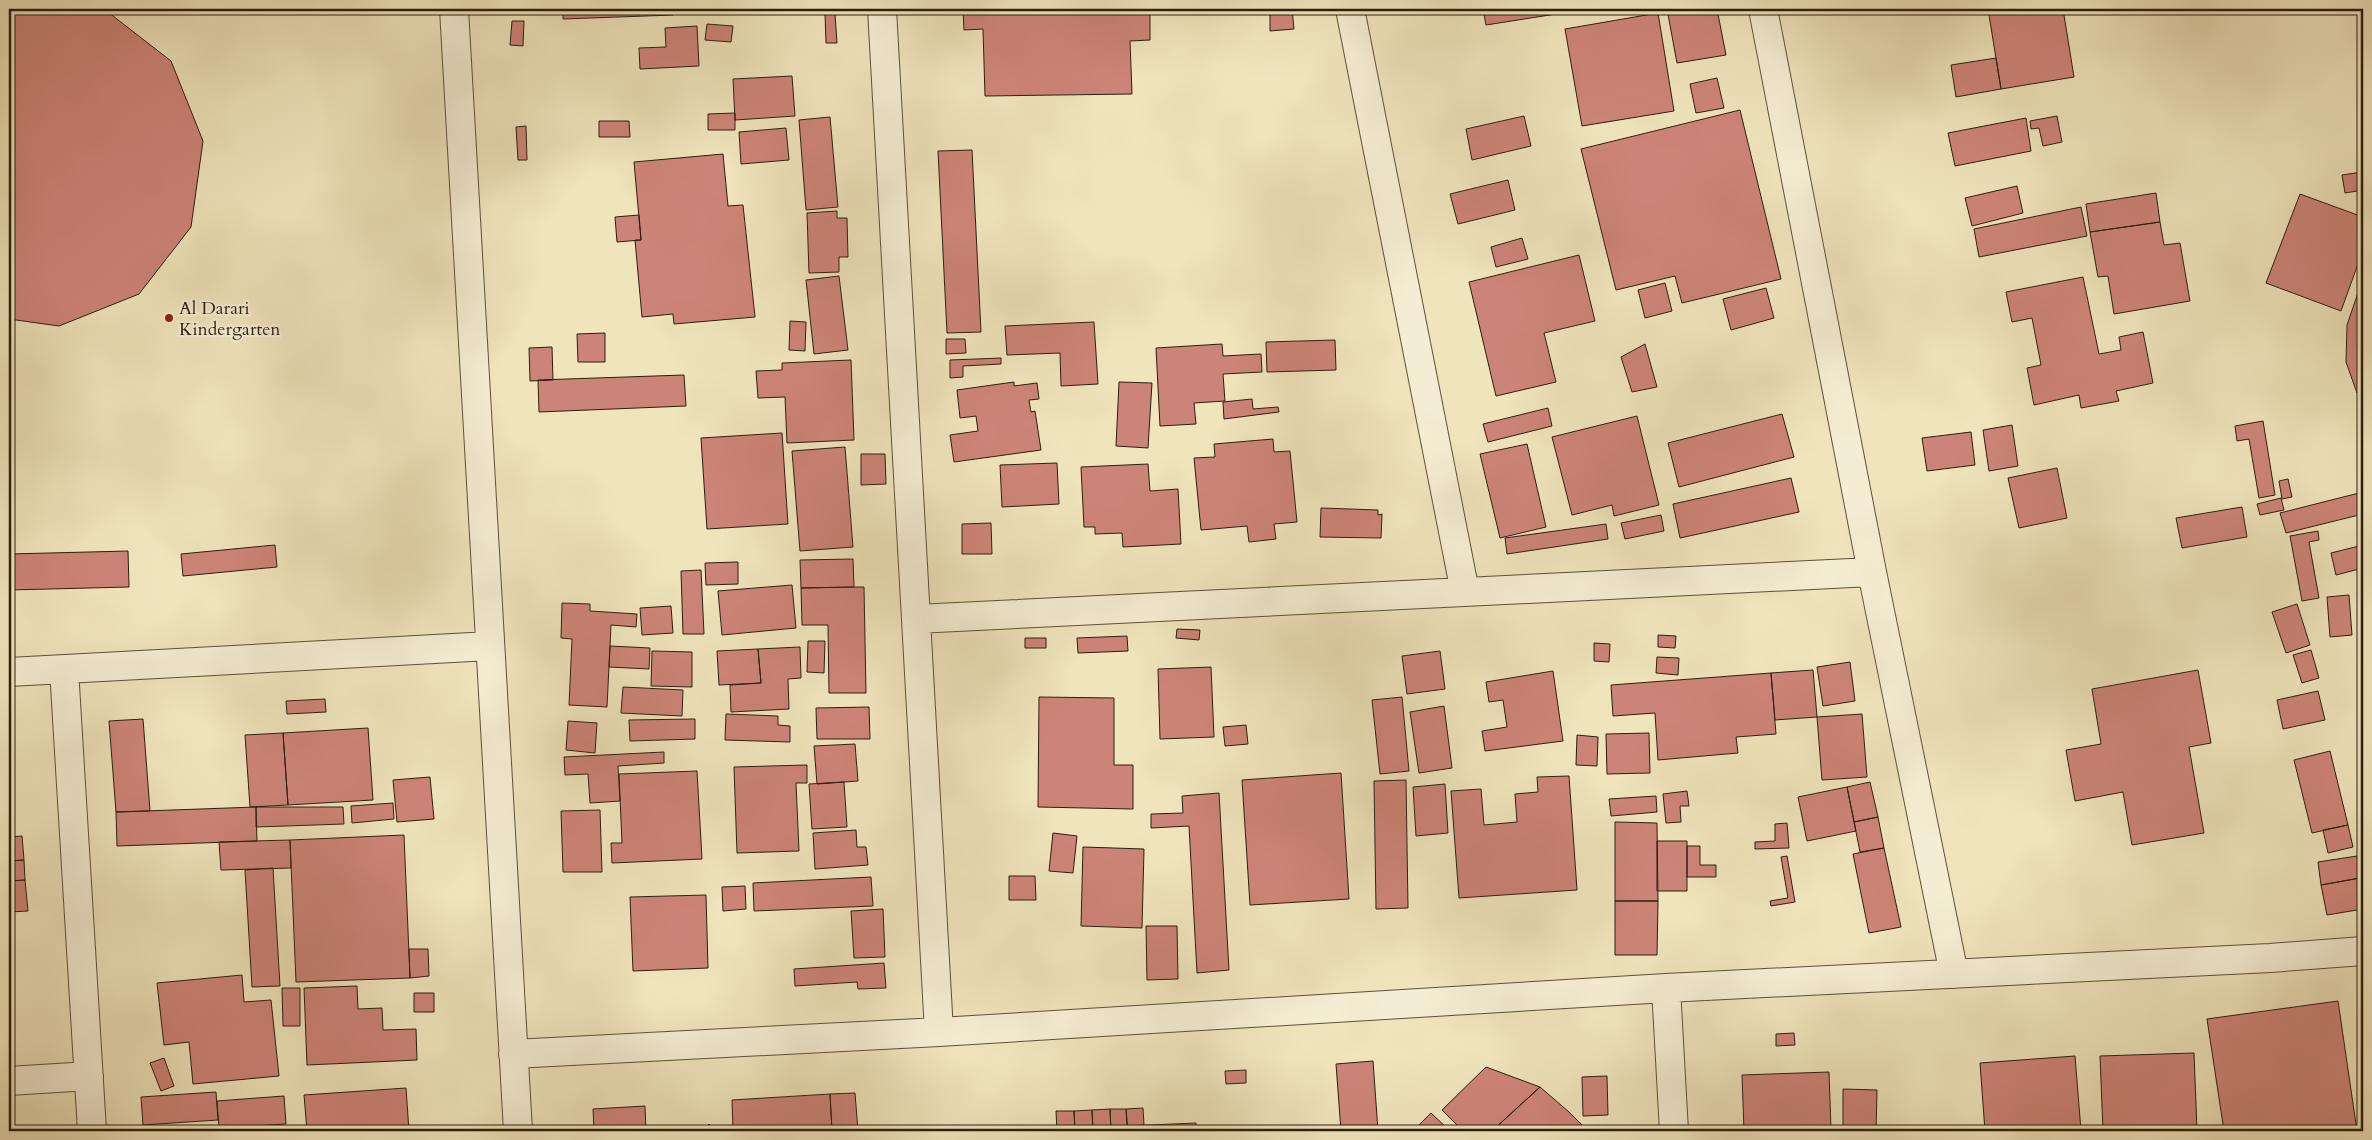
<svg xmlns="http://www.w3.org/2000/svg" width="2372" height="1140" font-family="Cardo,serif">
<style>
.building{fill:#cd8478;stroke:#2c1e0d}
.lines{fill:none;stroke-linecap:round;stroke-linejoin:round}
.minor-casing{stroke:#5d5039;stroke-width:30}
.minor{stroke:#f5edd3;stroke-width:28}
.poi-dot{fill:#8f2418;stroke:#f5edd3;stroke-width:2}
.labels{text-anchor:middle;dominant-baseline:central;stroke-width:4.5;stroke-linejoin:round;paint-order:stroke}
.poi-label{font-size:18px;fill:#2c1e0d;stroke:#f5edd3;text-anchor:start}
</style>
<rect width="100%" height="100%" fill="#efe4bc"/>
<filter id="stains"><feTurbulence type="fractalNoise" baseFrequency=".004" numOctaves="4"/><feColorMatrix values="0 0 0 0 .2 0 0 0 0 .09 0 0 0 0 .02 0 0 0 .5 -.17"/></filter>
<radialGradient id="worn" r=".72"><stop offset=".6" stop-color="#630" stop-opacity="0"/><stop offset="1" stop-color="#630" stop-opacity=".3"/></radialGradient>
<!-- building -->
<path class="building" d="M 9,9 L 104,9 L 171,61 L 203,141 L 191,227 L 139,294 L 59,326 L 9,319 Z
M 563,9 L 672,9 L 673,15 L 563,19 Z
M 963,9 L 1150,9 L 1150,40 L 1130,41 L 1132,94 L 985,96 L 983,29 L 964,30 Z
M 1270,9 L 1292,9 L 1294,29 L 1270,31 Z
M 1483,9 L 1555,9 L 1556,14 L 1486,25 Z
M 1564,9 L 1591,9 L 1564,13 Z
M 1667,9 L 1717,9 L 1726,55 L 1677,63 Z
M 1988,9 L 2063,9 L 2074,77 L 2001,89 Z
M 1658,13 L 1674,111 L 1582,126 L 1565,29 Z
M 825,14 L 835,14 L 837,43 L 826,43 Z
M 512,21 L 524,21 L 523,46 L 510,45 Z
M 707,24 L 733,26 L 731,42 L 705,40 Z
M 697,26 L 699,66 L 640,69 L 639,48 L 666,47 L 665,28 Z
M 1996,58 L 2001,89 L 1956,97 L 1951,65 Z
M 792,76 L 795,116 L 735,120 L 733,79 Z
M 1717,78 L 1724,108 L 1696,113 L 1690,84 Z
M 1740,110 L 1781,279 L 1682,303 L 1675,276 L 1616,290 L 1581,149 Z
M 735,113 L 735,130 L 708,130 L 708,114 Z
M 1524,116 L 1531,146 L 1472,160 L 1466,129 Z
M 2057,116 L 2062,142 L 2043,146 L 2039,128 L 2031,129 L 2030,121 Z
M 830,117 L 838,207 L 806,210 L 799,120 Z
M 2026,118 L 2031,151 L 1955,166 L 1948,133 Z
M 599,121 L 629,121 L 630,137 L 599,137 Z
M 526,126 L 527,160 L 518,160 L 516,127 Z
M 786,128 L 789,160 L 741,164 L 739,132 Z
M 972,150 L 981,332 L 947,333 L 938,151 Z
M 723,154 L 728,206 L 743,205 L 755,317 L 674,324 L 673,314 L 642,317 L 635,240 L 641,240 L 634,162 Z
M 2362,172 L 2363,190 L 2345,193 L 2342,175 Z
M 1508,180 L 1515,210 L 1458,224 L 1450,194 Z
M 2017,186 L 2023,213 L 1972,226 L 1965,198 Z
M 2156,193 L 2160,222 L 2090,232 L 2086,204 Z
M 2300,194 L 2363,217 L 2363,250 L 2341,311 L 2266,283 Z
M 2081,207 L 2087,236 L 1979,257 L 1974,229 Z
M 837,211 L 837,218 L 847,218 L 848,257 L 839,257 L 839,272 L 809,273 L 807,213 Z
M 639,215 L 641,240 L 617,242 L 615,217 Z
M 2160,222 L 2164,245 L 2180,243 L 2190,301 L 2114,314 L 2108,276 L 2098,277 L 2090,232 Z
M 1522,238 L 1528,259 L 1496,267 L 1491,247 Z
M 1579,255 L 1595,321 L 1544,333 L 1556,382 L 1496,396 L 1469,282 Z
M 839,276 L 848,350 L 814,354 L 806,280 Z
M 2083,277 L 2099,354 L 2121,350 L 2119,337 L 2143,332 L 2153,383 L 2116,391 L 2119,401 L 2081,408 L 2079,395 L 2034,405 L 2027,368 L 2041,365 L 2032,318 L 2012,322 L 2006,292 Z
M 2363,278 L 2363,396 L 2357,393 L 2346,362 L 2347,325 Z
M 1665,283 L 1672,311 L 1645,318 L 1638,290 Z
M 1766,288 L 1774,318 L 1731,330 L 1723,299 Z
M 790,321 L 806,322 L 805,351 L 789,350 Z
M 1094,322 L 1098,384 L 1061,386 L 1060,353 L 1007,355 L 1005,326 Z
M 605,333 L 605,362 L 578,362 L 577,334 Z
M 946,339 L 965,339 L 966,353 L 946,354 Z
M 1335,340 L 1336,370 L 1267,372 L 1266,342 Z
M 1222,344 L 1223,356 L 1261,354 L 1262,372 L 1223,374 L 1225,401 L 1194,403 L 1196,424 L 1160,426 L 1156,348 Z
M 1645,344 L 1657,387 L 1632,392 L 1621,357 Z
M 552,347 L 553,380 L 530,381 L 529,348 Z
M 1001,358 L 1001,364 L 963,366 L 963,377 L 950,378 L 950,360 Z
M 851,360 L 854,440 L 787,443 L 785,397 L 758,398 L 756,371 L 782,370 L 782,363 Z
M 684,375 L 686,406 L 539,412 L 538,380 Z
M 1014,382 L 1014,386 L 1037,383 L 1039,399 L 1029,400 L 1031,412 L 1035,411 L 1041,450 L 954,462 L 950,435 L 978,431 L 976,416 L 960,418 L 957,390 Z
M 1119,382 L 1152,383 L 1148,448 L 1116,446 Z
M 1252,399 L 1253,409 L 1278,407 L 1279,412 L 1224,419 L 1223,402 Z
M 1548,408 L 1552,426 L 1488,442 L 1483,424 Z
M 1782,414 L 1794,457 L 1679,487 L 1668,443 Z
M 1637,416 L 1659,505 L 1614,516 L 1612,505 L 1572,515 L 1552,437 Z
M 2263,421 L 2275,495 L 2259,498 L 2249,439 L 2237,441 L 2235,426 Z
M 2012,425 L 2018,466 L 1989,471 L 1983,430 Z
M 1971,432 L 1975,465 L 1927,471 L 1922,438 Z
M 782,433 L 788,524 L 707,529 L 701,438 Z
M 1273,439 L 1274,452 L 1290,451 L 1297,522 L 1274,524 L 1276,539 L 1249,542 L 1247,526 L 1201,530 L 1194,458 L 1215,457 L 1214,444 Z
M 1527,444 L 1546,527 L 1500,538 L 1480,454 Z
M 845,447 L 853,547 L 800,551 L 792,451 Z
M 861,454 L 885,454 L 886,484 L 861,485 Z
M 1057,463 L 1059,504 L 1002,507 L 1000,465 Z
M 1148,464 L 1150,491 L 1178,489 L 1181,544 L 1123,547 L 1122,533 L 1095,534 L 1095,527 L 1084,527 L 1081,467 Z
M 2057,468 L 2067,518 L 2019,528 L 2008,478 Z
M 1791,478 L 1799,512 L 1680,538 L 1673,504 Z
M 2288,479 L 2292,497 L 2282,499 L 2279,481 Z
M 2363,492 L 2363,514 L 2286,533 L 2280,513 Z
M 2281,498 L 2284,510 L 2260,515 L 2257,504 Z
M 2242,507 L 2247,537 L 2182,548 L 2176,518 Z
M 1321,508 L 1378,510 L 1378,515 L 1382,514 L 1381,538 L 1320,537 Z
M 1661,515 L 1664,531 L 1625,539 L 1621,523 Z
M 991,523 L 992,554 L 962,554 L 962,524 Z
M 1606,524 L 1608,539 L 1507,554 L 1505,538 Z
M 2318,531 L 2319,540 L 2309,542 L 2319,598 L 2302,601 L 2290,536 Z
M 275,545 L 277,567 L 183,576 L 181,554 Z
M 2363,545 L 2363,568 L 2336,575 L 2331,553 Z
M 128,551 L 129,587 L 9,590 L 9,554 Z
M 853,559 L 854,587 L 801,588 L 800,560 Z
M 738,562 L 738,584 L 706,585 L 705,563 Z
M 701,570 L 704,634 L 683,634 L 681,571 Z
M 792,585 L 796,628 L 722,635 L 718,591 Z
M 854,587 L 864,587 L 866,693 L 829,693 L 828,625 L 802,625 L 801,588 Z
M 2349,595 L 2352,635 L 2330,637 L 2327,597 Z
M 562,603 L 590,604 L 590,611 L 637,614 L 636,627 L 611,625 L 607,707 L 569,705 L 572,639 L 561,638 Z
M 2297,604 L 2310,645 L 2286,653 L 2272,612 Z
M 671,606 L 673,633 L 642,635 L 640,608 Z
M 1177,629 L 1200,630 L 1199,640 L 1176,638 Z
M 1658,635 L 1676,636 L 1675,648 L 1658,647 Z
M 1127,636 L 1128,651 L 1078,653 L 1077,638 Z
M 1025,638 L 1046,638 L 1046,648 L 1025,648 Z
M 808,641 L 825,641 L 824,673 L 807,672 Z
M 1594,643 L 1610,644 L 1609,662 L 1594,661 Z
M 610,646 L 650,648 L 649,669 L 609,667 Z
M 800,647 L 801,678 L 788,679 L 789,709 L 731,712 L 730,685 L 761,683 L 758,649 Z
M 758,649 L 761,683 L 719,685 L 717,651 Z
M 2311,650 L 2319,678 L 2302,683 L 2293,655 Z
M 652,651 L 692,652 L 692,687 L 651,686 Z
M 1440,651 L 1445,689 L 1407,694 L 1402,656 Z
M 1657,657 L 1679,658 L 1678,675 L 1656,673 Z
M 1850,662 L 1855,701 L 1823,706 L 1817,667 Z
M 1211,667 L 1214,737 L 1160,739 L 1158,669 Z
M 1813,670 L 1817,717 L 1775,720 L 1771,673 Z
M 2198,670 L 2211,743 L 2189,747 L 2204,833 L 2132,845 L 2123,792 L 2075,801 L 2066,750 L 2101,744 L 2092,689 Z
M 1553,671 L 1563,741 L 1485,751 L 1482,731 L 1507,727 L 1503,700 L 1489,702 L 1486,682 Z
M 1771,673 L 1776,734 L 1736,737 L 1738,753 L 1658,760 L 1655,713 L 1613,716 L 1611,685 Z
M 623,687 L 683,690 L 682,716 L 621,713 Z
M 2318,691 L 2325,720 L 2283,729 L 2277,700 Z
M 1039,697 L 1114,698 L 1114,765 L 1133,765 L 1133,809 L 1038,807 Z
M 1402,697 L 1409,771 L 1380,774 L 1372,700 Z
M 325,699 L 326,712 L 287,714 L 286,701 Z
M 1444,706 L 1452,768 L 1419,773 L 1410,712 Z
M 869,707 L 870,739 L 817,739 L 816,708 Z
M 726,714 L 778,716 L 778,725 L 790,726 L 790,742 L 725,740 Z
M 1862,714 L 1867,777 L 1822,780 L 1817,717 Z
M 143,719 L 150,811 L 116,812 L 109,721 Z
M 695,719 L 695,739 L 630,741 L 629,720 Z
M 568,721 L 597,723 L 595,753 L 566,750 Z
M 1246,725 L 1248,744 L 1225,746 L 1223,727 Z
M 368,728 L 373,800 L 288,805 L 283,733 Z
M 283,733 L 288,805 L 250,807 L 245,735 Z
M 1649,733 L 1650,773 L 1607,774 L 1606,734 Z
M 1577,735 L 1598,737 L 1597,766 L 1576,765 Z
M 855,744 L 858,781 L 817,784 L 814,746 Z
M 2330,751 L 2348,825 L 2312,833 L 2294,760 Z
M 664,752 L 664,763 L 618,766 L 620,801 L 590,803 L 588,774 L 565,775 L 564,757 Z
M 807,765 L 807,783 L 796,783 L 799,851 L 737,853 L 734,767 Z
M 697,771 L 702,859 L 612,863 L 611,843 L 622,843 L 619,774 Z
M 1341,773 L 1349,899 L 1250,905 L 1242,780 Z
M 1569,776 L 1577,890 L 1459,898 L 1451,791 L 1481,789 L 1484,825 L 1517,822 L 1515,794 L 1538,792 L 1537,777 Z
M 430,777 L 434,819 L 397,822 L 393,780 Z
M 1406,780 L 1408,908 L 1376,909 L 1374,781 Z
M 844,782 L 847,827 L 812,829 L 809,784 Z
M 1870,782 L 1878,817 L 1854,822 L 1847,787 Z
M 1445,784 L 1448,833 L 1416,836 L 1413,787 Z
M 1847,787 L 1856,831 L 1807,841 L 1798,797 Z
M 1687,791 L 1689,806 L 1680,806 L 1681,822 L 1666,823 L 1663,794 Z
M 1219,793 L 1229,970 L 1197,973 L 1189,826 L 1151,828 L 1151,814 L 1183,813 L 1182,796 Z
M 1656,796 L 1657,812 L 1611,816 L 1609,799 Z
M 393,803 L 394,819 L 352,823 L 351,806 Z
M 256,807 L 257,841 L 117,846 L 116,812 Z
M 256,807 L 343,807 L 344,824 L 256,827 Z
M 600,810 L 602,872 L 563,872 L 561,811 Z
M 1878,817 L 1884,848 L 1860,852 L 1854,822 Z
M 1615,822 L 1657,823 L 1658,901 L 1615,901 Z
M 1787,823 L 1789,848 L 1755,849 L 1755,842 L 1775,841 L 1775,824 Z
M 2348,825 L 2353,847 L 2328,853 L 2323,830 Z
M 856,830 L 857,847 L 866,847 L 868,865 L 815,869 L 813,833 Z
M 1053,833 L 1077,836 L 1073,873 L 1049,871 Z
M 404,835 L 410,978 L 296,982 L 290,840 Z
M 22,836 L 24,860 L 9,861 L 9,837 Z
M 290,840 L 291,868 L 221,870 L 219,842 Z
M 1657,841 L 1687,841 L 1687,891 L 1657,891 Z
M 1687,846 L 1700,846 L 1700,865 L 1716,865 L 1716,877 L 1687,877 Z
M 1083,847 L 1144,849 L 1142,928 L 1081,926 Z
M 1884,848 L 1901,927 L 1869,933 L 1853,854 Z
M 1787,856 L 1795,902 L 1771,906 L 1770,901 L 1788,898 L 1781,857 Z
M 2357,856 L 2360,878 L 2321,885 L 2318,862 Z
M 24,860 L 25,880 L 9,881 L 9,861 Z
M 273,868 L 280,986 L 252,987 L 245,870 Z
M 1009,876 L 1035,876 L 1036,900 L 1009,900 Z
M 871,877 L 873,906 L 754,911 L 753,883 Z
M 2360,878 L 2363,909 L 2327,915 L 2321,885 Z
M 25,880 L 28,911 L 9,912 L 9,881 Z
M 745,886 L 746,909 L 723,911 L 722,887 Z
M 706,895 L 708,968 L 633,971 L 630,897 Z
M 1615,901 L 1658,901 L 1657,955 L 1615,955 Z
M 883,909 L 885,957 L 854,958 L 851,911 Z
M 1146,926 L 1177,926 L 1178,979 L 1147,980 Z
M 409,949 L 428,949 L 429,976 L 410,978 Z
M 884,963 L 886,988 L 858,989 L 857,982 L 795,986 L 794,969 Z
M 242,975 L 244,1002 L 271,1000 L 279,1076 L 193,1084 L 189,1042 L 164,1045 L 157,983 Z
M 357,986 L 358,1009 L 382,1008 L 383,1030 L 416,1029 L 417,1060 L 307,1065 L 304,988 Z
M 282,988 L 300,988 L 300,1026 L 283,1026 Z
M 414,993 L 434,993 L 434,1012 L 414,1012 Z
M 2338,1001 L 2357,1131 L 2224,1131 L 2207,1019 Z
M 1794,1033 L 1795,1045 L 1776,1046 L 1776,1034 Z
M 2194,1053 L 2197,1131 L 2103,1131 L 2100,1056 Z
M 2075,1056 L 2081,1131 L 1985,1131 L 1980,1063 Z
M 164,1058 L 174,1086 L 161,1091 L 150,1063 Z
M 1373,1061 L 1378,1131 L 1341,1131 L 1336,1064 Z
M 1486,1067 L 1540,1087 L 1492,1131 L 1463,1131 L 1442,1110 Z
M 1246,1070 L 1246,1083 L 1226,1084 L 1225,1071 Z
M 1829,1072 L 1831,1129 L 1744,1131 L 1742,1075 Z
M 1607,1076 L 1608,1115 L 1583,1116 L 1582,1077 Z
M 1540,1087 L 1569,1112 L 1588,1131 L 1492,1131 Z
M 406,1088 L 409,1131 L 307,1131 L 304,1095 Z
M 1843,1089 L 1877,1090 L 1876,1131 L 1843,1131 Z
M 216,1092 L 218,1120 L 143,1125 L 141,1097 Z
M 855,1093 L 858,1131 L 832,1131 L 830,1094 Z
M 830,1094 L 832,1131 L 733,1131 L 732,1100 Z
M 284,1096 L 286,1124 L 219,1128 L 217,1101 Z
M 645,1106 L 646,1131 L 594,1131 L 593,1109 Z
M 1143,1108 L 1144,1125 L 1127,1126 L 1126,1109 Z
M 1110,1109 L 1126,1109 L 1128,1131 L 1111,1131 Z
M 1110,1109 L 1111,1131 L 1093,1131 L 1092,1110 Z
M 1092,1110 L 1093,1131 L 1075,1131 L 1074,1111 Z
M 1056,1111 L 1074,1111 L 1075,1131 L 1057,1131 Z
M 1431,1113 L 1450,1131 L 1413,1131 Z
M 1196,1123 L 1196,1131 L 1128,1131 L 1127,1126 Z
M 709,1124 L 716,1131 L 703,1131 Z
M 280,1127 L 281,1131 L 190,1131 Z
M 655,1127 L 687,1127 L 687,1131 L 654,1131 Z
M 954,1128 L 954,1131 L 922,1131 Z"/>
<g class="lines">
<!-- minor casing -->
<g class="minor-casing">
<path id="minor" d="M 454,9 L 518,1131
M 882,9 L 939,1032
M 1350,9 L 1465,592
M 1763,9 L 1872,572 L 1954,974
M 916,619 L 1872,572
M 64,669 L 92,1131
M 9,672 L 490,646
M 1666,988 L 1674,1131
M 513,1054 L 939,1032 L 1666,988 L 2270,958 L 2363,951
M 9,1081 L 89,1076"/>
</g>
<!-- minor -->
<use href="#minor" class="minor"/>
</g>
<!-- markers -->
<circle class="poi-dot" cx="169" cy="318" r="5"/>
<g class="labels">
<!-- poi labels -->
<g class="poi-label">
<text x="179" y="308">Al Darari<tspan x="179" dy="21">Kindergarten</tspan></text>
</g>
</g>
<!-- margin -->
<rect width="2372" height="1140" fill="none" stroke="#efe4bc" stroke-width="30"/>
<rect x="10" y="10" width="2352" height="1120" fill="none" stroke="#2c1e0d" stroke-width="2.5"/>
<rect x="15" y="15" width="2342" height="1110" fill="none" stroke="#2c1e0d"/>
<rect width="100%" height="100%" filter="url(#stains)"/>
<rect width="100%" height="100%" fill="url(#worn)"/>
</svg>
